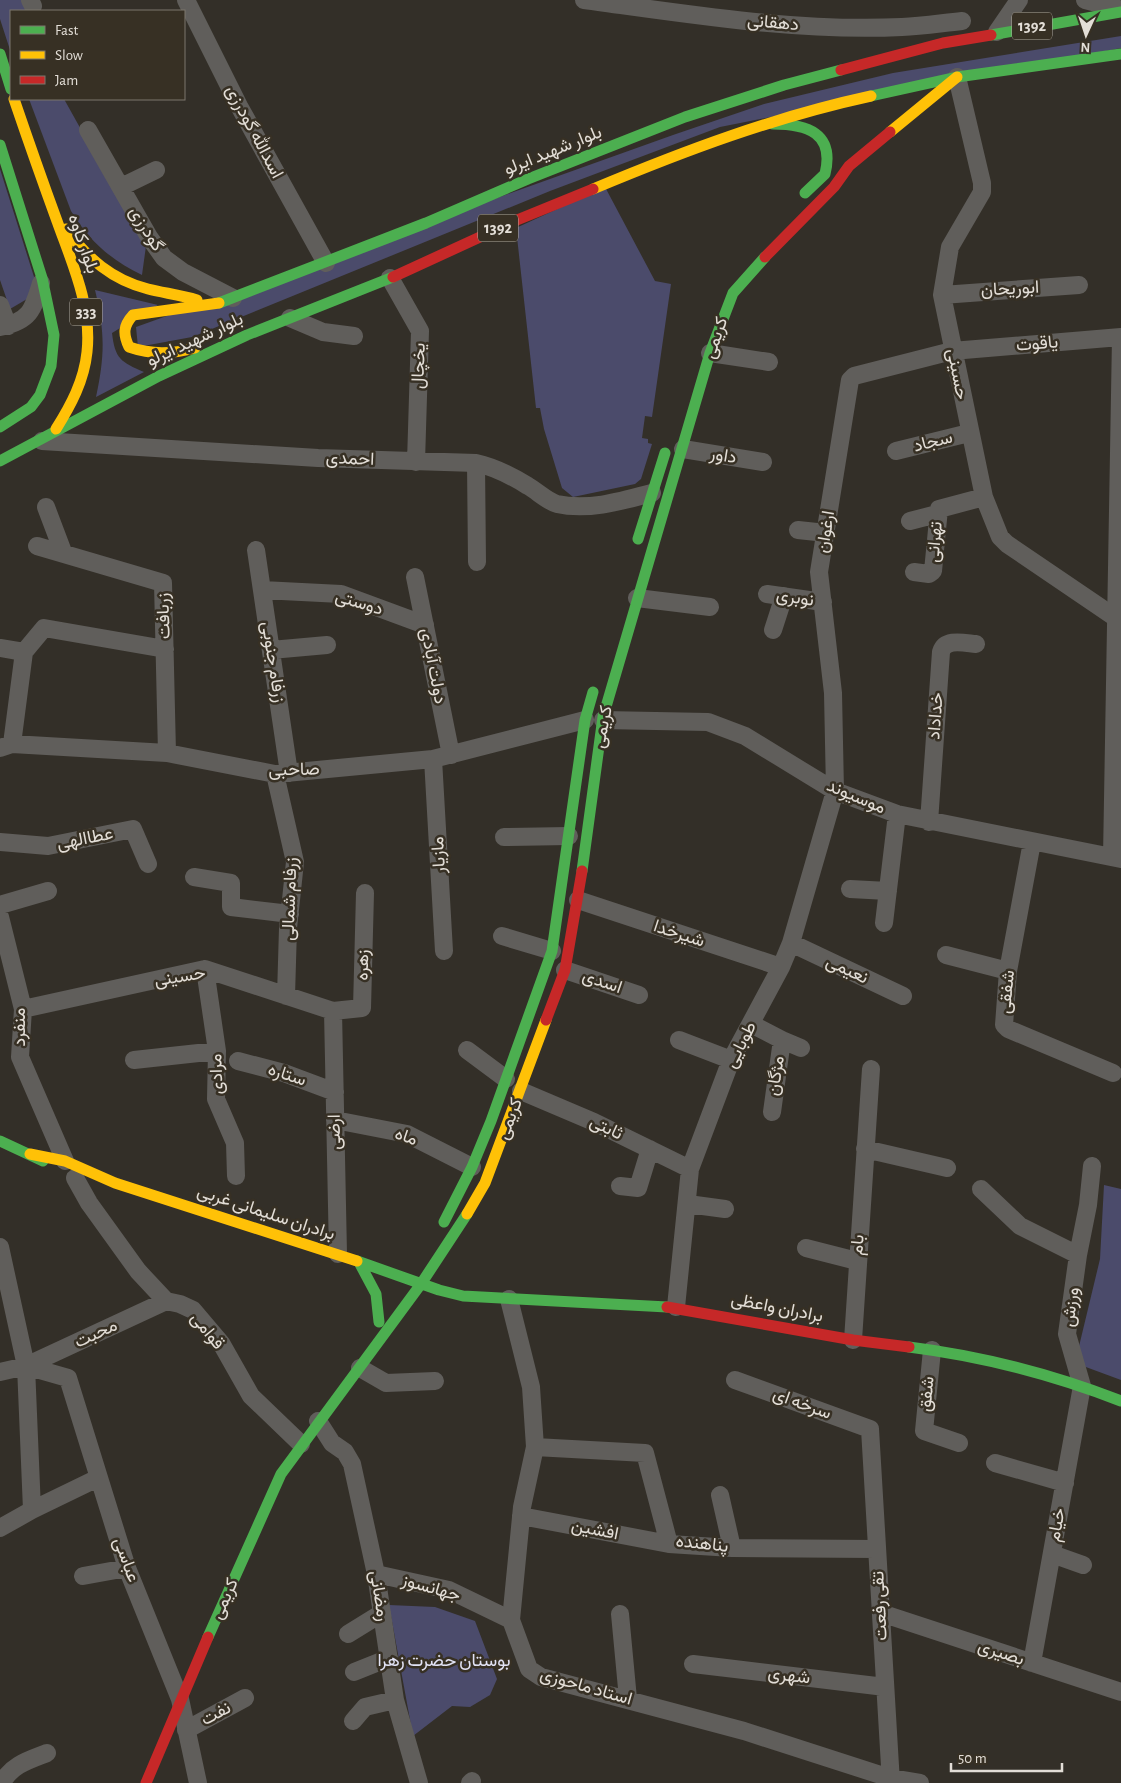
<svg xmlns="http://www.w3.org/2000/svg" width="1121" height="1783" font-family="'Alegreya Sans',Vazirmatn,sans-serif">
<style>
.green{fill:#4b4b6b}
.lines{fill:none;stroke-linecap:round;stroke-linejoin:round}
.street{stroke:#605e5b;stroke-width:18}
.fast{stroke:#4caf50;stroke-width:11}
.slow{stroke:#ffc107;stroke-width:11}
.jam{stroke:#c62828;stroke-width:11}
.labels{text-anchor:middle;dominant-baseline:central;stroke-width:5;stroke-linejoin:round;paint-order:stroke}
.shield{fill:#373024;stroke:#afaaa1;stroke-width:1}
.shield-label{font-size:16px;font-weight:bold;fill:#e3ded7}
.street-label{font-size:18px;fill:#e3ded7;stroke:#373024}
.park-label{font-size:18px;fill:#e1e2f4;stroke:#373024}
</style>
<rect width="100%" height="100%" fill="#332f28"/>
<!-- green -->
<path class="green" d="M 0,0 L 26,0 L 30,11 L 11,11 L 11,53 L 0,19 Z
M 1121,36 L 1121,48 L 720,127 L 550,191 L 192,337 L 138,347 L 136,327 L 673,135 L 764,104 L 893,73 Z
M 29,99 L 64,99 L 146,246 L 142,275 C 111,260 89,241 71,211 Z
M 0,169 L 35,280 L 27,299 L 10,309 L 0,280 Z
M 605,187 L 655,281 L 671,284 L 652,417 L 645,416 L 642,438 L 648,439 L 648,443 L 652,444 L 641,479 L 635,484 L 573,497 L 562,488 L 544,429 L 540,408 L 536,408 L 516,228 Z
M 95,290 L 158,305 L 112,333 C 115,359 121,362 144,372 L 96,397 C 105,355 105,332 95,290 Z
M 1104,1185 L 1121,1189 L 1121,1380 L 1075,1363 L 1100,1259 Z
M 389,1605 L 435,1607 L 475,1621 L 497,1679 L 490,1695 L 470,1707 L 452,1706 L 413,1736 Z"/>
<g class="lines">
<!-- street -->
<path class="street" d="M 30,0 L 33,6
M 186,0 L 239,106 L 326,263
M 584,0 C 689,14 796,32 902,27 C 922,26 942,23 962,21
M 1085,0 L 1116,8
M 997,32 L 1019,0
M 957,77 L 982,183 L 982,192 L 950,247 L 942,295 L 984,497 L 1000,537 L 1007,544 L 1116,618
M 88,130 L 149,237 L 164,258 L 183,272 L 233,298
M 121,187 L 156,170
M 390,278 L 420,331 L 416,462
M 942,295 L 1079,285
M 0,305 L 8,326
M 290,318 L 323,332 L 354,336
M 0,327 C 30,321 33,310 41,283
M 710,353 L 769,362
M 42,441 L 318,458 L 476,463 C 494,467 512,476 528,486 C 537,491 547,501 557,504 C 588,511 622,501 652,493
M 683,449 L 763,462
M 896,451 L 969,433
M 476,463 L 477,562
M 46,507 L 63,552
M 910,521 L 937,514
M 798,530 L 826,533
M 37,546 L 163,583 L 167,753
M 256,550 L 289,773
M 914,572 L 929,574 L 933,571 L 939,509 L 984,497
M 415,577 L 451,755
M 262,590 L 341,594 L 425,625
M 767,594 L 823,602
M 637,598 L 710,607
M 773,630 L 784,596
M 0,648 L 24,652
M 271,650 L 327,645
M 603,720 L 708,722 L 745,736 L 835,791 L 897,814 L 1121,859
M 12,744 L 24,652 L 44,628 L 165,649
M 0,748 L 12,744 L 167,753 L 275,774 L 433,759 L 585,720
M 433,759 L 444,951
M 275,774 L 295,862 L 288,928 L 286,996
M 929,822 L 941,652 C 945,638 964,643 976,644
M 504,837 L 569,836
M 0,842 L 48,846 L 133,829 L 148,864
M 1032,842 L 1008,971 L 1004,1025 L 1008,1029 L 1113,1073
M 1112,857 L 1121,337
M 194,877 L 231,883 L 231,907 L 290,914
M 850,889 L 888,891
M 578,900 L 781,967
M 0,905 L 48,891
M 0,917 L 23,1009 L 20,1057 L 65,1161
M 884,923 L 897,814
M 502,936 L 552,951
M 791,943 L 903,996
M 946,955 L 1008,971
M 205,969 L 217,1051 L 216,1099 L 235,1143 L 236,1176
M 565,970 L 639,995
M 23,1009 L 205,969 L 333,1011 L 362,1008 L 365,893
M 333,1011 L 338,1254
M 751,1024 L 782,1040 L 772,1112
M 679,1040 L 731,1060
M 782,1040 L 801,1048
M 467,1050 L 506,1079
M 134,1060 L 217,1051
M 238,1061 L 284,1073 L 335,1092
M 521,1091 L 594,1122 L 690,1169
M 335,1120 L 407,1134 L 472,1167
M 865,1149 L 947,1168
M 75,1178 L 89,1203 L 138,1271 L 166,1301 L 180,1304 L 193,1310 L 221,1343 L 251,1396 L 301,1444
M 620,1186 L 638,1188 L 650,1149
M 981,1189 L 1020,1226 L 1078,1255
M 688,1204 L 725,1209
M 0,1247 L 26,1366 L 32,1510
M 806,1248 L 857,1261
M 509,1299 L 531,1387 L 535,1447 L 522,1507 L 511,1620 L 529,1669 L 541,1677 L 744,1731 L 890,1778 L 920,1783
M 676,1307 L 690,1169 L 731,1060 L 781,967 L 791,943 L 835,791 L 833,693 L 819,572 L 850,380 L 854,376 L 952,351 L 1121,337
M 853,1340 L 871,1069
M 932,1350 L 924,1431 L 959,1443
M 26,1366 L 68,1378 L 127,1568 L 180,1699 L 198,1783
M 360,1368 L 386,1383 L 435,1381
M 0,1372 L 26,1366 L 166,1301
M 735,1380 L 870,1429 L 891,1783
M 318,1421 L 332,1443 L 345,1452 L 352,1464 L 376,1574 L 395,1700 L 419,1783
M 535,1447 L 645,1453 L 669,1544
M 995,1463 L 1065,1483
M 720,1495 L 732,1548
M 521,1516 L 669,1544 L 732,1548 L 877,1549
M 0,1528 L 32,1510 L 98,1478
M 1052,1554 L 1083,1565
M 376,1574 L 449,1590 L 511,1620
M 83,1576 L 127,1568
M 881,1613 L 1121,1692
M 620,1614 L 628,1699
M 348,1634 L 382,1613
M 1032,1663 L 1082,1386 L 1067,1334 L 1078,1255 L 1088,1205 L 1092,1166
M 693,1664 L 885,1687
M 354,1672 L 389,1658
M 353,1721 L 365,1707 L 395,1700
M 186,1730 L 245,1698
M 2,1783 C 11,1765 29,1760 47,1753
M 470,1783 L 472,1781"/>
<!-- fast -->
<path class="fast" d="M 991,35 L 1121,12
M 0,54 L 11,89
M 871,96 L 957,77 L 1121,54
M 773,124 C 807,124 835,133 825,174 L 805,193
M 0,145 L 42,278 L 54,335 L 51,366 L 40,395 L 31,407 L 0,427
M 219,303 L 426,223 L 528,179 L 685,117 L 784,85 L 841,70
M 0,461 L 159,376 L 247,335 L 393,277
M 638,539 L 665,453
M 582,871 L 603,717 L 710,353 L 733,293 L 765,257
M 0,1141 L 43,1161
M 444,1222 L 472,1167 L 491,1121 L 552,951 L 585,720 L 593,692
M 357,1261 L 439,1290 L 463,1296 L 667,1307
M 360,1264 L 376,1294 L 379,1322
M 909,1347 C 981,1356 1054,1375 1121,1401
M 208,1637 L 281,1474 L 421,1284 L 467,1214"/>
<!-- slow -->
<path class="slow" d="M 14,99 C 28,140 42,180 57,221 C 72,263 92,306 87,352 C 84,381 71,405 56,429
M 890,132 L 957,77
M 593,189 C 684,151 774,117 871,96
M 66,229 C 87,258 112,280 148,289 C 164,293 181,295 197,300
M 195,348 C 172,354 152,355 129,347 C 123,334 123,326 133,315 L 219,303
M 30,1154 L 65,1161 L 115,1183 L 357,1261
M 467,1214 L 485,1183 L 546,1020"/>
<!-- jam -->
<path class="jam" d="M 841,70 L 943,43 L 991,35
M 765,257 L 834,187 L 849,166 L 890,132
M 393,277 L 517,220 L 593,189
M 546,1020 L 565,970 L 582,871
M 667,1307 L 853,1340 L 909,1347
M 146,1783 L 208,1637"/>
</g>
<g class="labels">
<!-- shield labels -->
<g class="shield">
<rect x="1012" y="12.5" width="40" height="27" rx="4"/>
<rect x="478" y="214.5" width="40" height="27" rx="4"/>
<rect x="70" y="298.5" width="32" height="27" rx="4"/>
</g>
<g class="shield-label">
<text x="1032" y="26">1392</text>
<text x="498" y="228">1392</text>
<text x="86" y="312">333</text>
</g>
<!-- street labels -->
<g class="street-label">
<text transform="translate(773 23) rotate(5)">دهقانی</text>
<text transform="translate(254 132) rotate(62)">اسدالله گودرزی</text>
<text transform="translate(553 151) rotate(-22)">بلوار شهید ایرلو</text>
<text transform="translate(146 229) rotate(58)">گودرزی</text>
<text transform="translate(83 244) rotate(71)">بلوار کاوه</text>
<text transform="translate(1010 289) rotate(-3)">ابوریحان</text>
<text transform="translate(716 338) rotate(-71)">کریمی</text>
<text transform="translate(195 340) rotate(-25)">بلوار شهید ایرلو</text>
<text transform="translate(1037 344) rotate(-5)">یاقوت</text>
<text transform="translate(419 366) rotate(-88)">یخچال</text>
<text transform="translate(957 374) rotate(79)">حسینی</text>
<text transform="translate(933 442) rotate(-14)">سجاد</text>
<text transform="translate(723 456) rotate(9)">داور</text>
<text transform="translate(350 459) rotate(2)">احمدی</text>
<text transform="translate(826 532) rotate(-81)">ارغوان</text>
<text transform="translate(935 542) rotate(-85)">تهرانی</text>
<text transform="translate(795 598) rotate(9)">نوبری</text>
<text transform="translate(359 603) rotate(17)">دوستی</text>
<text transform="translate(164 616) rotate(-92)">زربافت</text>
<text transform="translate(273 662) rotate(81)">زرفام جنوبی</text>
<text transform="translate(433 666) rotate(79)">دولت آبادی</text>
<text transform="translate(936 716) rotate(-86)">خداداد</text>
<text transform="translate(603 727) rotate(-79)">کریمی</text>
<text transform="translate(294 770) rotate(-1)">صاحبی</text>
<text transform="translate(856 797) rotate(23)">موسیوند</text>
<text transform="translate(85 839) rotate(-11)">عطاالهی</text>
<text transform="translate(439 855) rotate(-93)">مازیار</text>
<text transform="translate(290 899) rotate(-88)">زرفام شمالی</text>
<text transform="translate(679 934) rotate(18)">شیرخدا</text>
<text transform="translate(363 965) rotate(-88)">زهره</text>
<text transform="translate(847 970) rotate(25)">نعیمی</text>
<text transform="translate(180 977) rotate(-9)">حسینی</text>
<text transform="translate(602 982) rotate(19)">اسدی</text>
<text transform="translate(1007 992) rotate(-84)">شفقی</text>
<text transform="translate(20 1027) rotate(-90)">منفرد</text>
<text transform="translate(741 1045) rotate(-63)">طوبایی</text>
<text transform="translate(217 1074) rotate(-92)">مرادی</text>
<text transform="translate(287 1075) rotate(18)">ستاره</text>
<text transform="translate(776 1076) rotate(-82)">مژگان</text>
<text transform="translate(510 1119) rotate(-69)">کریمی</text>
<text transform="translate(606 1128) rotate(25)">ثابتی</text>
<text transform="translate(335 1132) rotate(-91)">ارضی</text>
<text transform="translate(406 1137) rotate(19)">ماه</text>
<text transform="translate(266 1213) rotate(18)">برادران سلیمانی غربی</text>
<text transform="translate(858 1245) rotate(-86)">بام</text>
<text transform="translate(1071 1307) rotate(-83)">ورزش</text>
<text transform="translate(777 1308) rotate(11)">برادران واعظی</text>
<text transform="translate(207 1331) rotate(51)">قوامی</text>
<text transform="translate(96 1334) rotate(-25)">محبت</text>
<text transform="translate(927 1394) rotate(-84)">شفق</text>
<text transform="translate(802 1404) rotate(20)">سرخه ای</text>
<text transform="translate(1057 1525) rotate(-80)">خیام</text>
<text transform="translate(595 1530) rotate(11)">افشین</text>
<text transform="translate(702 1544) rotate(6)">پناهنده</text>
<text transform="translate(126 1560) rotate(70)">عباسی</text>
<text transform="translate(431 1588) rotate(16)">جهانسوز</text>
<text transform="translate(379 1596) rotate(81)">رمضانی</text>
<text transform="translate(225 1599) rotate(-66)">کریمی</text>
<text transform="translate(880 1606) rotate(-93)">تقی رفعت</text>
<text transform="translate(1001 1653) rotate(18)">بصیری</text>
<text transform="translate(789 1676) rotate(7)">شهری</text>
<text transform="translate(586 1687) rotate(16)">استاد ماحوزی</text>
<text transform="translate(216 1714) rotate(-28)">نفت</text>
</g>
<!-- park labels -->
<g class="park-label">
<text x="444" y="1661">بوستان حضرت زهرا</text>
</g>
</g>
<!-- legend -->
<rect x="10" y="10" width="175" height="90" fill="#373024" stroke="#7c766c"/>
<rect x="20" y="26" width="25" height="8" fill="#4caf50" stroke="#7c766c"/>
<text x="55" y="35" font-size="15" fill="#e3ded7">Fast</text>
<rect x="20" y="51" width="25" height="8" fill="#ffc107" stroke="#7c766c"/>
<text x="55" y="60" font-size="15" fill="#e3ded7">Slow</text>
<rect x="20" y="76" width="25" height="8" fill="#c62828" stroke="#7c766c"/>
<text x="55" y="85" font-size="15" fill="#e3ded7">Jam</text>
<!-- north arrow -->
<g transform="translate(1086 35) rotate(183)" stroke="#373024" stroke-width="4" paint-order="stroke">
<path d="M0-4L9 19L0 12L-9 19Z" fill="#e3ded7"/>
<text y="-8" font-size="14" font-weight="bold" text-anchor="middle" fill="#e3ded7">N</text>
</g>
<!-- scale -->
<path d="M951 1763v8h111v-8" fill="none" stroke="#e3ded7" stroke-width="2.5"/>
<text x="958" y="1763" font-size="15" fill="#e3ded7" stroke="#373024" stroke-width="4" paint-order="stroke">50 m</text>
</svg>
